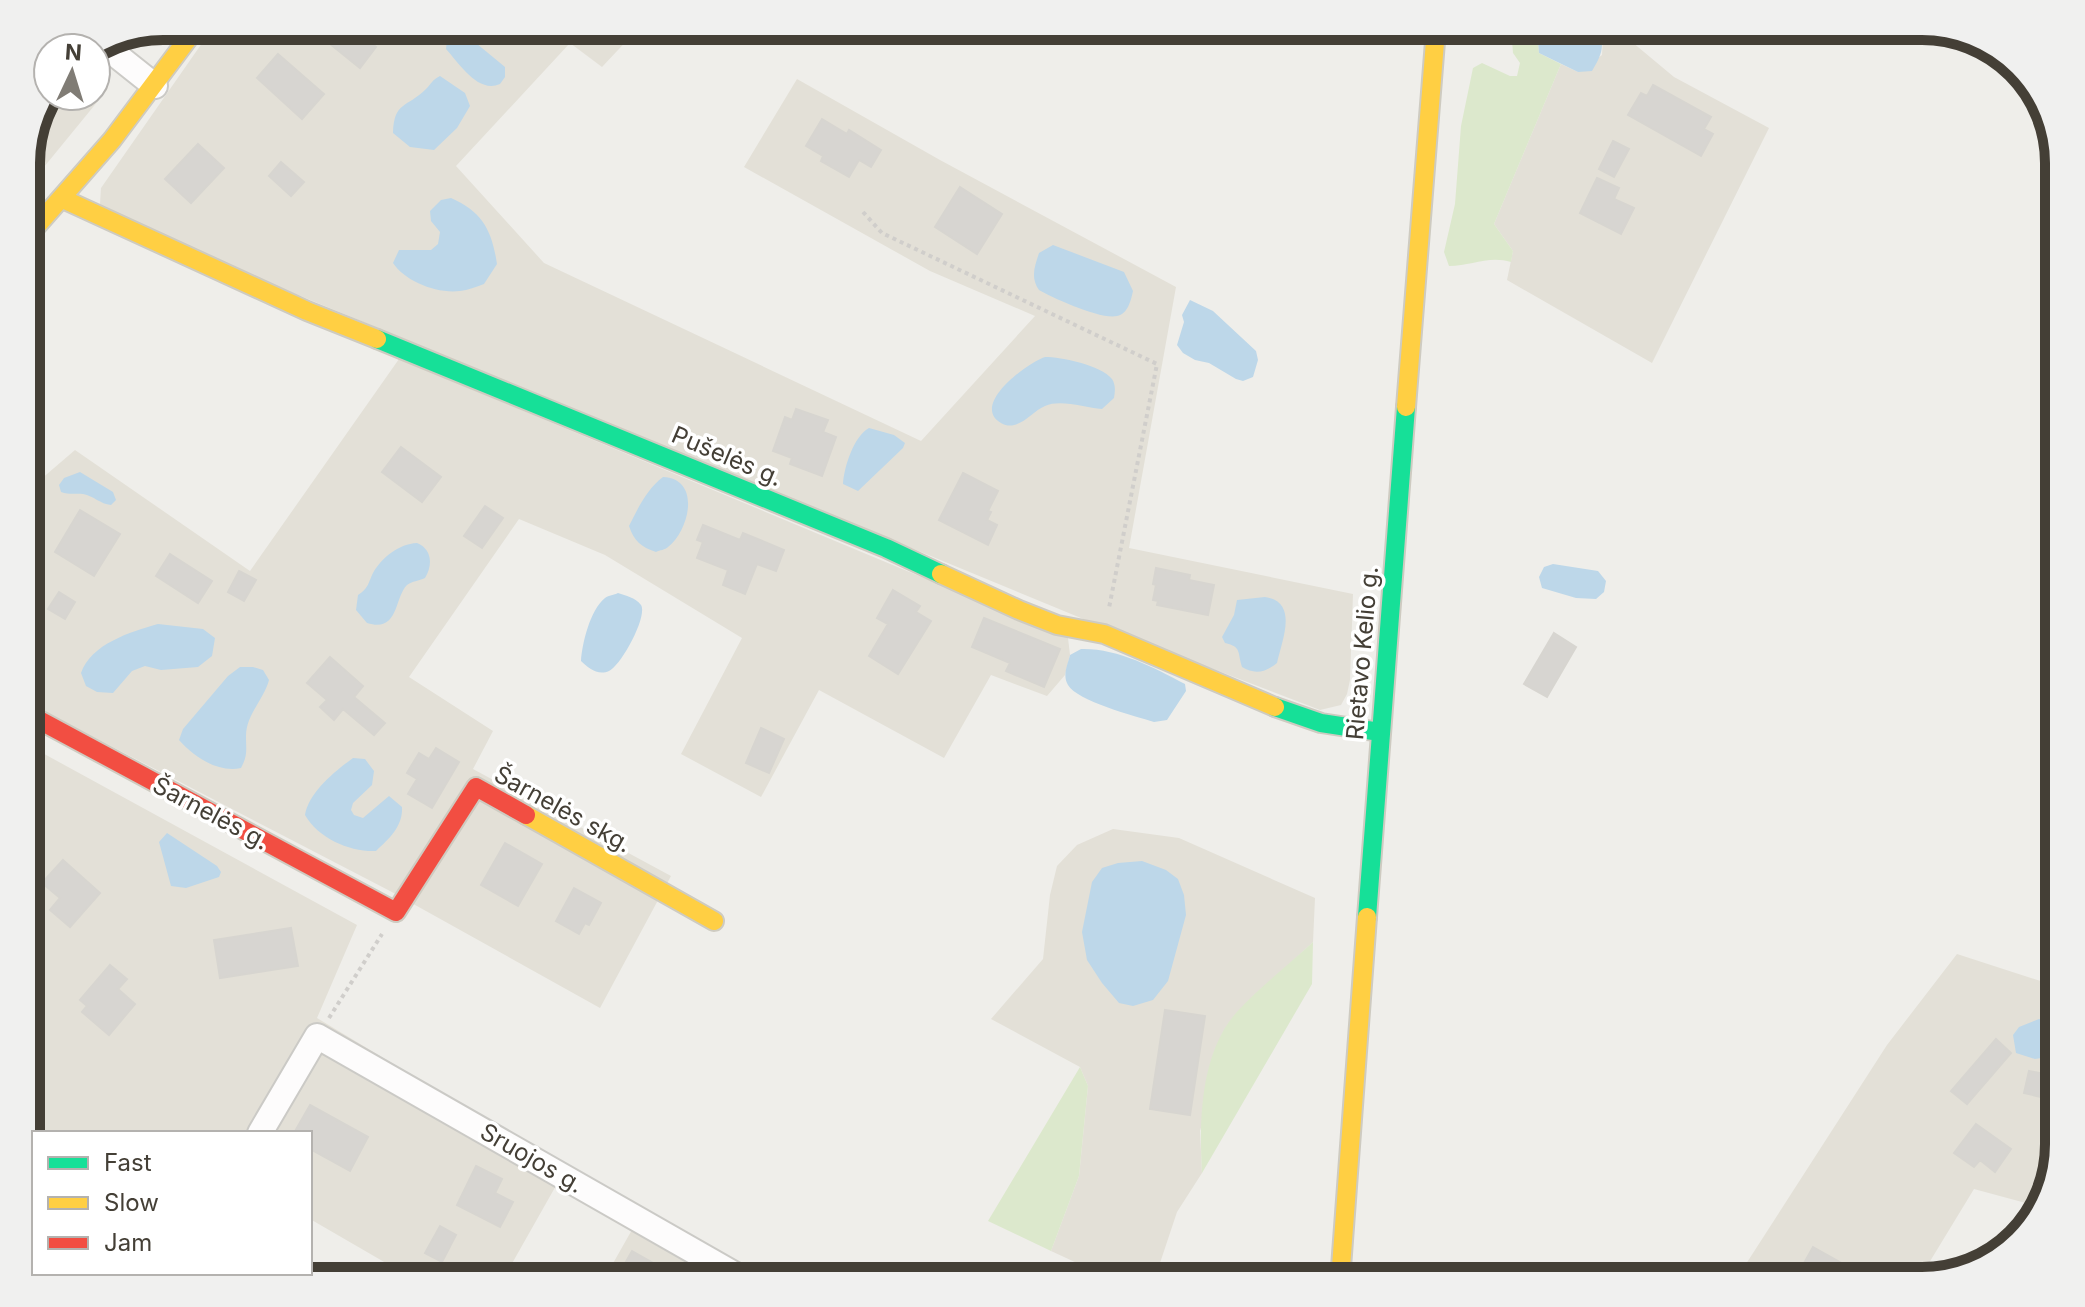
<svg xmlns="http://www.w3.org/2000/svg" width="2085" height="1307" font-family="Inter,sans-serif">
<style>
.residential{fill:#e3e0d7}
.green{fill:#dce8cc}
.water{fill:#bdd7e9}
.building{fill:#d7d5d1;stroke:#d7d5d0;stroke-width:2}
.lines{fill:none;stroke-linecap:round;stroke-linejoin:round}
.street-casing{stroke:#cbcac6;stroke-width:28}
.fast-casing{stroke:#cecbc1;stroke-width:22}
.slow-casing{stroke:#cecbc1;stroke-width:22}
.jam-casing{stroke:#cecbc1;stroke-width:22}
.path{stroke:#d0cecb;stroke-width:4;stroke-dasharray:4 4;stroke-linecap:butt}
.street{stroke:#fdfcfc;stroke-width:24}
.fast{stroke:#16e098;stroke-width:18}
.slow{stroke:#ffcf43;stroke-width:18}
.jam{stroke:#f24e42;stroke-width:18}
.labels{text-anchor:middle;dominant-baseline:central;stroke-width:7;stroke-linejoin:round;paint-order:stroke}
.street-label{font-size:24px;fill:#443f36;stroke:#fff}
.rim{fill:none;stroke:#443f36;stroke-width:10}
</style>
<rect width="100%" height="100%" fill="#efeeea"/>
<!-- residential -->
<path class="residential" d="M 634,33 L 602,67 L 570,43 L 456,166 L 544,263 L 921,441 L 1035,316 L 930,271 L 744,167 L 797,79 L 940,160 L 1176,287 L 1129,548 L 1353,594 L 1350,680 L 1347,694 L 1341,705 L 1320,710 L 1093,623 L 114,219 L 100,204 L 101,188 L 207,36 Z
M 1626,37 L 1674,77 L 1769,128 L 1652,363 L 1507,280 L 1513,251 L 1494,224 L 1561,64 L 1578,72 L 1602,55 L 1603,38 Z
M 96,59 L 104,65 L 109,79 L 107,90 L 26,189 L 26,154 L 53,96 L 96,96 Z
M 399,359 L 1068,638 L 1070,655 L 1065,675 L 1047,696 L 991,675 L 944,758 L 819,690 L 761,797 L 681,754 L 742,638 L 605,555 L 519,519 L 409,677 L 493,731 L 473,769 L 671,876 L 600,1008 L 390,891 L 26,702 L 26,492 L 75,450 L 250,571 Z
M 26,744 L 357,925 L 317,1018 L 566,1168 L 502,1281 L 417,1281 L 310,1219 L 310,1133 L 34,1133 L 34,1178 L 26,1153 Z
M 1113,829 L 1179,838 L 1315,898 L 1313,942 L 1235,1015 L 1200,1131 L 1202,1173 L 1177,1212 L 1154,1281 L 1116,1281 L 1051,1251 L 1079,1176 L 1088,1086 L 1080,1067 L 991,1019 L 1043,959 L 1050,895 L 1057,866 L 1077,845 Z
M 1957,954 L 2059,987 L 2059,1145 L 2040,1207 L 1974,1189 L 1918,1281 L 1735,1281 L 1887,1045 Z
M 633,1228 L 726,1281 L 603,1281 Z"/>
<!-- green -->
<path class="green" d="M 1511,28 L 1537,28 L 1539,53 L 1561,64 L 1494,224 L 1513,251 L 1511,262 C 1489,255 1471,266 1449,266 L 1444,252 L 1455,204 L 1461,126 L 1473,68 L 1482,63 L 1510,76 L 1517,76 L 1520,63 L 1513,53 Z
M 1313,942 L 1312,984 L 1202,1173 C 1199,1122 1200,1054 1236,1013 C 1259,988 1288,965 1313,942 Z
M 1080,1067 L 1088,1086 L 1079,1176 L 1051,1251 L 988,1221 Z"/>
<!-- water -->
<path class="water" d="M 1537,28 L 1596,28 C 1607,44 1601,56 1592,71 L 1578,72 L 1539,53 Z
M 465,34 L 505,67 L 505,77 L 500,84 C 478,94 459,63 446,49 L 447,40 L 456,34 Z
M 440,76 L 465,93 L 470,106 L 457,128 L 434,150 L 410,147 L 393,133 C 394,101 407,108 426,89 C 431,84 432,80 440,76 Z
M 451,198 C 483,212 492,231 497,264 L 484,284 C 476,287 468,290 460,291 C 436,294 405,281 393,263 L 399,250 L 431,250 L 438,244 L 440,232 L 431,221 L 430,211 L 441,200 Z
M 1053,245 L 1124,272 L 1133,291 C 1131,300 1128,314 1117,316 C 1101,320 1053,298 1039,290 C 1030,277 1035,266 1039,253 Z
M 1190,300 L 1213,311 L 1256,351 L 1258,360 L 1253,377 L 1243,381 L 1236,379 L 1209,363 L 1195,360 L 1183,353 L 1177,345 L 1184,322 L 1182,315 Z
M 1045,357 C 1061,357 1101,365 1112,379 C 1116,385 1115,392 1114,398 L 1102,409 C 1085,408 1061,399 1045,406 C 1032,411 1018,433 1001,423 C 970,405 1027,363 1045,357 Z
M 869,428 L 894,435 L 905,443 L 903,448 L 858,491 L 843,484 C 844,467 854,436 869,428 Z
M 80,472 L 113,492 L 116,500 L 111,505 C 100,504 94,496 83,494 C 75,493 70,495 61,492 L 59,485 L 64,478 Z
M 663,477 C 702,479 689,531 668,547 C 665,550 660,550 656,552 C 641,547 634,541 629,526 C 638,508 647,489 663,477 Z
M 417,543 C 432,549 433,565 425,578 C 419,581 412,581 407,585 C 394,598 399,633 367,623 L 356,610 L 358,595 C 369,588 368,583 373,573 C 382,557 399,544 417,543 Z
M 1553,564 L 1598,571 L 1606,581 L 1604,592 L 1596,599 L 1576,598 L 1542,588 L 1539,577 L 1544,567 Z
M 618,593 C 626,596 635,597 641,605 C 648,616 621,666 609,671 C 598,676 588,668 581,661 C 582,644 590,610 605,598 C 609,595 614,595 618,593 Z
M 1265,597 C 1299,602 1282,640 1277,663 C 1266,672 1255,675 1242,667 C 1237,652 1242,647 1225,643 L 1222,637 L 1234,615 L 1237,600 Z
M 158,624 L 203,629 L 215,638 L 212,656 L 198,667 L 161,670 L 145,666 L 132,671 L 113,693 L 97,692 L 86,686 L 81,673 C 91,644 130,632 158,624 Z
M 1081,649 C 1117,648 1153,667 1185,684 L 1186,691 L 1167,720 L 1154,722 C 1135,716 1077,701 1068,685 C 1062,675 1068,664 1070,655 Z
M 240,667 L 253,667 L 263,670 L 269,680 C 264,699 246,715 246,736 C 246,750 248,755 241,768 C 218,773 194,757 179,740 L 183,729 L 228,676 Z
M 353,758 L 365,759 L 374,771 L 372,785 L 353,803 L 351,810 L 354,815 L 363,818 L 389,796 L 402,807 C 403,826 390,838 376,851 C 350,852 319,839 305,815 C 309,792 334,772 353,758 Z
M 167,833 L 217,866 L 221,872 L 219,877 L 186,888 L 171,886 L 159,842 Z
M 1142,861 L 1166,870 L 1178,879 L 1184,895 L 1186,915 L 1168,981 L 1153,1000 L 1133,1006 L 1119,1003 L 1102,983 L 1087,960 L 1082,932 L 1092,882 L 1102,868 L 1118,863 Z
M 2039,1019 L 2059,1024 L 2059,1055 L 2035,1059 L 2016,1053 L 2013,1035 L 2019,1027 Z"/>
<!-- building -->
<path class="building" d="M 319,35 L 361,35 L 376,47 L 360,68 Z
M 278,54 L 324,94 L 302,119 L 257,78 Z
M 1653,85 L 1711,117 L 1704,129 L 1713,134 L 1701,156 L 1628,115 L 1641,93 L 1647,96 Z
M 822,119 L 847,134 L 849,130 L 881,150 L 871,167 L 859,160 L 849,177 L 821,161 L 823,156 L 806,146 Z
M 1613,141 L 1629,149 L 1614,177 L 1599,169 Z
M 198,144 L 224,168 L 191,203 L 165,179 Z
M 281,162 L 304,182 L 291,196 L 269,176 Z
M 1597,178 L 1619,188 L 1614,199 L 1634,208 L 1621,234 L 1580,213 Z
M 960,187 L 1002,214 L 977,254 L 935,227 Z
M 796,409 L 828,420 L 823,432 L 836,437 L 822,476 L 790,464 L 792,458 L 773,451 L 785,417 L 792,420 Z
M 401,447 L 441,477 L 422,502 L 382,472 Z
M 963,473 L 998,491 L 988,511 L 991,512 L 987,520 L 997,525 L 988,545 L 939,520 Z
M 485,506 L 503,518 L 482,548 L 464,536 Z
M 80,510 L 120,534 L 94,576 L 55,552 Z
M 703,525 L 740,540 L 743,533 L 784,550 L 776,571 L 757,564 L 745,594 L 723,585 L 728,570 L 697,558 L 703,542 L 697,540 Z
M 170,554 L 212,581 L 198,603 L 156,576 Z
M 1156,568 L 1190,575 L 1189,580 L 1214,585 L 1208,615 L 1157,605 L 1158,601 L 1153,600 L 1156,585 L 1153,584 Z
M 239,571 L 256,580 L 244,601 L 228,592 Z
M 893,590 L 920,606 L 916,612 L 931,621 L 898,674 L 869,656 L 888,624 L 877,618 Z
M 59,592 L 75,602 L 65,619 L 48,609 Z
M 984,618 L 1060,649 L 1044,687 L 1006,671 L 1010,663 L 972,647 Z
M 1554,633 L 1576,647 L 1547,697 L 1524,684 Z
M 330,657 L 363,686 L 354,697 L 385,723 L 374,735 L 343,709 L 334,720 L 320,707 L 327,700 L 307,683 Z
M 761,728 L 784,739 L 769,773 L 746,763 Z
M 436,748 L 459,762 L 432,808 L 408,794 L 417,779 L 407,773 L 419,753 L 429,759 Z
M 505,843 L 542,864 L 518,906 L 481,885 Z
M 63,860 L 100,893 L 70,927 L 50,910 L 60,898 L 42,883 Z
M 574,888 L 601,903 L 589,925 L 585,923 L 579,934 L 556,921 Z
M 291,928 L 298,966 L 220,978 L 214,940 Z
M 110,965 L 127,979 L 118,989 L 135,1004 L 109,1035 L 82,1012 L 87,1006 L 80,1000 Z
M 1165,1010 L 1205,1016 L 1190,1115 L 1150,1109 Z
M 1996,1039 L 2011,1053 L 1967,1104 L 1951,1091 Z
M 2029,1071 L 2059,1077 L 2054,1100 L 2024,1093 Z
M 310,1105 L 368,1137 L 350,1171 L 310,1149 L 310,1133 L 294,1133 Z
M 1976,1124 L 2011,1149 L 1995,1172 L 1980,1160 L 1974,1167 L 1954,1153 Z
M 476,1166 L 502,1179 L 495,1193 L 513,1202 L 500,1227 L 457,1205 Z
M 440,1226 L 456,1235 L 442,1262 L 425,1253 Z
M 1813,1247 L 1852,1269 L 1846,1281 L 1794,1281 Z
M 632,1251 L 685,1281 L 615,1281 Z"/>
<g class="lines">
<!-- street casing -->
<g class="street-casing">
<path id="street" d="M 101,43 L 155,86
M 260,1133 L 317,1036 L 746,1281
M 179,1281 L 183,1273"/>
</g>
<!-- fast casing -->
<g class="fast-casing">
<path id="fast" d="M 377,339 L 886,548 L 941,574
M 1275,707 L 1321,723 L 1380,732
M 1367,917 L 1406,407"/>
</g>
<!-- slow casing -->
<g class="slow-casing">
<path id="slow" d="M 63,199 L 307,311 L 377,339
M 26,238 L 112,140 L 190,36
M 1406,407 L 1436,29
M 941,574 L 1019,610 L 1057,625 L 1104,634 L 1275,707
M 526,815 L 714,921
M 1340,1281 L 1367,917"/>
</g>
<!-- jam casing -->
<g class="jam-casing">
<path id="jam" d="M 26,713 L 396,912 L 476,787 L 526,815"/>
</g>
<!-- path -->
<path class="path" d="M 863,212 L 882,233 L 1157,364 L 1109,608
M 329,1018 L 382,934"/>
<!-- street -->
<use href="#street" class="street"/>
<!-- fast -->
<use href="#fast" class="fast"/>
<!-- slow -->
<use href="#slow" class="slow"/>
<!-- jam -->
<use href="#jam" class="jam"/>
</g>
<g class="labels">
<!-- street labels -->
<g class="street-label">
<text transform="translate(727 456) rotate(23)">Pušelės g.</text>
<text transform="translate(1362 653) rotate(-85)">Rietavo Kelio g.</text>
<text transform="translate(563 809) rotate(29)">Šarnelės skg.</text>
<text transform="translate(211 813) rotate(28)">Šarnelės g.</text>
<text transform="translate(532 1158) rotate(30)">Sruojos g.</text>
</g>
</g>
<!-- crop -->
<path d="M0 0H2085V1307H0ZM163 40H1922A123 123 0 0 1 2045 163V1144A123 123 0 0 1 1922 1267H163A123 123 0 0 1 40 1144V163A123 123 0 0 1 163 40Z" fill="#f0f0ef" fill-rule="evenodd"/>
<path class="rim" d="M163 40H1922A123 123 0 0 1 2045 163V1144A123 123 0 0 1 1922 1267H163A123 123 0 0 1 40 1144V163A123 123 0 0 1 163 40Z"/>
<!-- legend -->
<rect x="32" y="1131" width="280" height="144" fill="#ffffff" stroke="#b4b2af" stroke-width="2"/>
<rect x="48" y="1157" width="40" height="12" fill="#16e098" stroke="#b4b2af" stroke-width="2"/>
<text x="104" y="1171" font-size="24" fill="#443f36">Fast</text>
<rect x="48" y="1197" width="40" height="12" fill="#ffcf43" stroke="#b4b2af" stroke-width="2"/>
<text x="104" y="1211" font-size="24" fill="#443f36">Slow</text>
<rect x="48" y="1237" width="40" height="12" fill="#f24e42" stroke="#b4b2af" stroke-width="2"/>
<text x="104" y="1251" font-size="24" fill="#443f36">Jam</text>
<!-- north arrow -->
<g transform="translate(72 72) rotate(4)"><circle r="38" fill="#ffffff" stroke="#b4b2af" stroke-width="2"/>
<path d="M0-6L14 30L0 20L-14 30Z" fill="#807c75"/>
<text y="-12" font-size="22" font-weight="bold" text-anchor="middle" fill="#443f36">N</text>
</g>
</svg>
